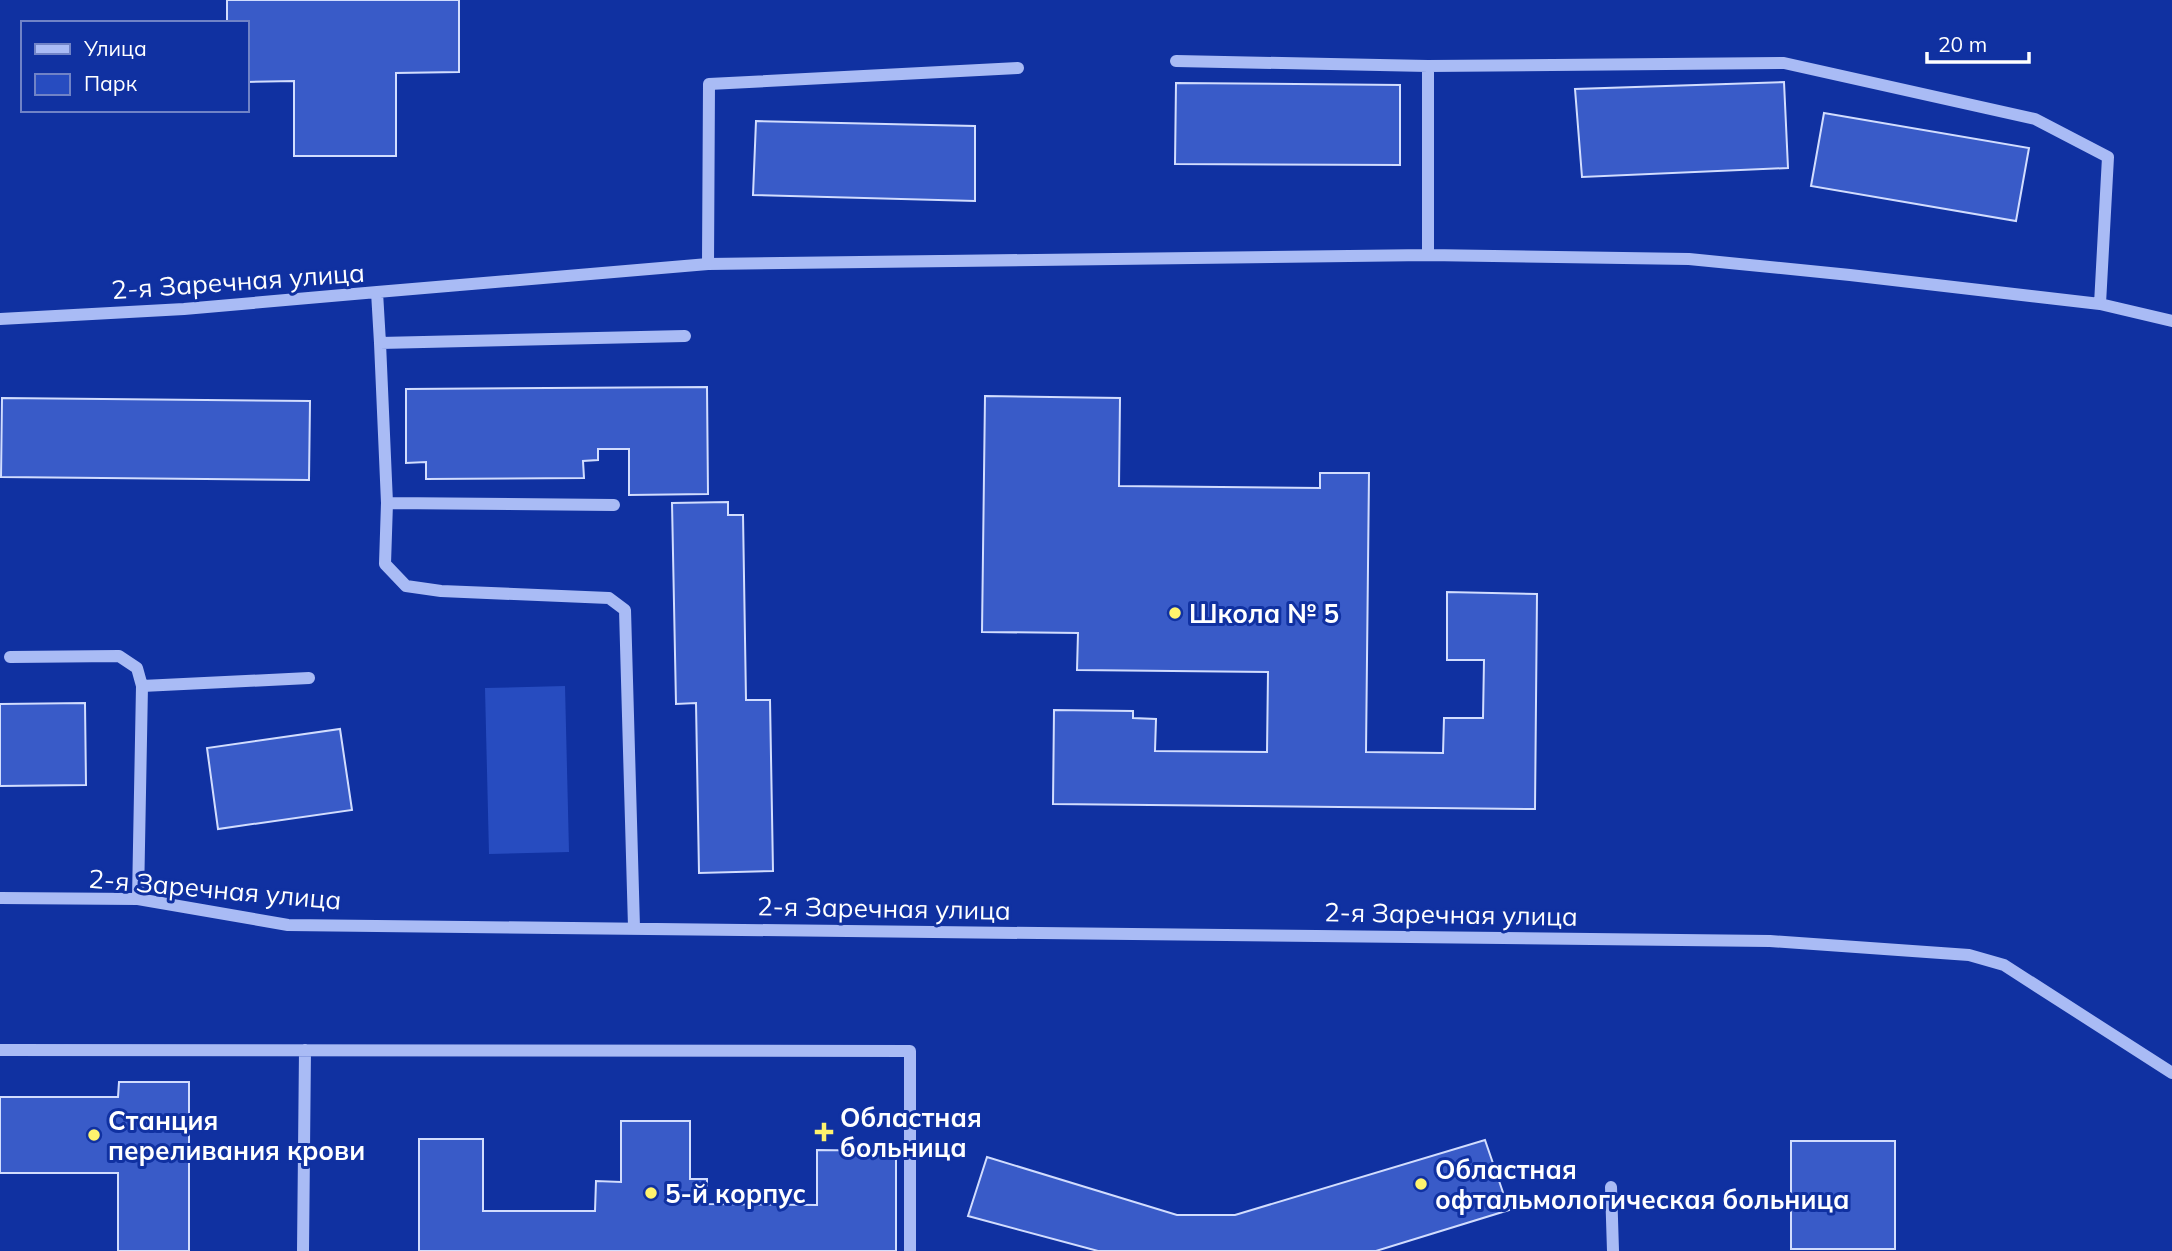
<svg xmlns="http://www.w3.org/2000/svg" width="2172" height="1251" font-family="Mulish,sans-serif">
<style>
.green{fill:#274cc0}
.building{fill:#395bc8;stroke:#d2ddfe;stroke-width:2}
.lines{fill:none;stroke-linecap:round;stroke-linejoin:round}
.minor{stroke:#a9bbf5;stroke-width:12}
.poi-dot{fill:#fff36d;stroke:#1031a1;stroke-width:2.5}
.labels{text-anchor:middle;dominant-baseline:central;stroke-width:6;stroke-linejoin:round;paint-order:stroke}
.street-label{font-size:26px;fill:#fff;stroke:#1031a1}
.poi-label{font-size:26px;font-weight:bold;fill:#fff;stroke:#1031a1;text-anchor:start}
</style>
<rect width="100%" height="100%" fill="#1031a1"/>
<!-- green -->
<path class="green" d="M 565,686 L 569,852 L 489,854 L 485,688 Z"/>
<!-- building -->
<path class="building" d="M 227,0 L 459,0 L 459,72 L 396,73 L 396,156 L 294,156 L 294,81 L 247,82 L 247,23 L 227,23 Z
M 1784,82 L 1788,168 L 1582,177 L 1575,89 Z
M 1176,83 L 1400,85 L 1400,165 L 1175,164 Z
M 1824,113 L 2029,148 L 2016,221 L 1811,186 Z
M 756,121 L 975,126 L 975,201 L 753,195 Z
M 707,387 L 708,494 L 629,495 L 629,449 L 598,449 L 598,460 L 583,461 L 584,478 L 426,479 L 426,462 L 406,463 L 406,389 Z
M 985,396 L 1120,398 L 1119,486 L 1320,488 L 1320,473 L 1369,473 L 1366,752 L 1443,753 L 1444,718 L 1483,718 L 1484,660 L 1447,660 L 1447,592 L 1537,594 L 1535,809 L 1053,804 L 1054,710 L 1133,711 L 1133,718 L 1156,719 L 1155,751 L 1267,752 L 1268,672 L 1077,670 L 1078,633 L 982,632 Z
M 2,398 L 310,401 L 309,480 L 1,477 Z
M 728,502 L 728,515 L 743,515 L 746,700 L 770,700 L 773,871 L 699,873 L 696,703 L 676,704 L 672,503 Z
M 85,703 L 86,785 L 0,786 L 0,704 Z
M 340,729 L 352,810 L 218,829 L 207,748 Z
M 119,1082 L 189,1082 L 189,1251 L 118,1251 L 118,1173 L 0,1173 L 0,1097 L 118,1097 Z
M 621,1121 L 690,1121 L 690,1179 L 707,1179 L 707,1204 L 817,1205 L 817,1150 L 896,1151 L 896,1251 L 419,1251 L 419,1139 L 483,1139 L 483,1211 L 595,1211 L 596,1181 L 621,1182 Z
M 1485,1140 L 1509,1210 L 1376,1251 L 1098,1251 L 968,1216 L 987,1157 L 1177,1215 L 1235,1215 Z
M 1791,1141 L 1895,1141 L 1895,1249 L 1791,1249 Z"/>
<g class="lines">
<!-- minor -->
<path class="minor" d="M 1176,61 L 1428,66 L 1784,63 L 2035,119 L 2108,157 L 2100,304
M 1428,66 L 1428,255
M 708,264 L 709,84 L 1018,68
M 377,292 L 708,264 L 1428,255 L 1689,259 L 1850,275 L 2100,304 L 2172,321
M 0,319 L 184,309 L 377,292 L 380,343 L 685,336
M 380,343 L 387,503 L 385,564 L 406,586 L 441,591 L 609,598 L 625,610 L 634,927
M 387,503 L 614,505
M 10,657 L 119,656 L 137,668 L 142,686 L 309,678
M 0,898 L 138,899 L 288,925 L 1770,941 L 1969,955 L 2004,965 L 2172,1073
M 138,899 L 142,686
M 0,1050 L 910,1051 L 910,1251
M 1611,1187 L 1613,1251
M 303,1251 L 305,1050"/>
</g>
<!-- markers -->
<g class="poi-dot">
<circle cx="1175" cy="613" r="7"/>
<path d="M820.5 1121.5h7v7h7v7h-7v7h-7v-7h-7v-7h7z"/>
<circle cx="94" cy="1135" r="7"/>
<circle cx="1421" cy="1184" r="7"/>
<circle cx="651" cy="1193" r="7"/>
</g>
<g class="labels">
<!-- street labels -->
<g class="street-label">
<text transform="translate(238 281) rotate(-4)">2-я Заречная улица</text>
<text transform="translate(215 889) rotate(5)">2-я Заречная улица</text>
<text transform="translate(884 908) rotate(1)">2-я Заречная улица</text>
<text transform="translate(1451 914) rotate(1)">2-я Заречная улица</text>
</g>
<!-- poi labels -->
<g class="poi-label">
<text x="1189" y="613">Школа № 5</text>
<text x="840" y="1117">Областная<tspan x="840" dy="30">больница</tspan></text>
<text x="108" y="1120">Станция<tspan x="108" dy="30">переливания крови</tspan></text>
<text x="1435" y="1169">Областная<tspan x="1435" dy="30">офтальмологическая больница</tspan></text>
<text x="665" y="1193">5-й корпус</text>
</g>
</g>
<!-- legend -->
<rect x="21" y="21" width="228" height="91" fill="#1031a1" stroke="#7083c7" stroke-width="2"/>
<rect x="35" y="44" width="35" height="10" fill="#a9bbf5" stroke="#7083c7" stroke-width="2"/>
<text x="84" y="56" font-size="21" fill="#ffffff">Улица</text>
<rect x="35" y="74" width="35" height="21" fill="#274cc0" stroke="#7083c7" stroke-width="2"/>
<text x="84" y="91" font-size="21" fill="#ffffff">Парк</text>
<!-- scale -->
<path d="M1927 52v10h102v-10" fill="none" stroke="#ffffff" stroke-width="3.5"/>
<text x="1938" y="52" font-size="21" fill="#ffffff" stroke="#1031a1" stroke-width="5" paint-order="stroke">20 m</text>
</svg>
